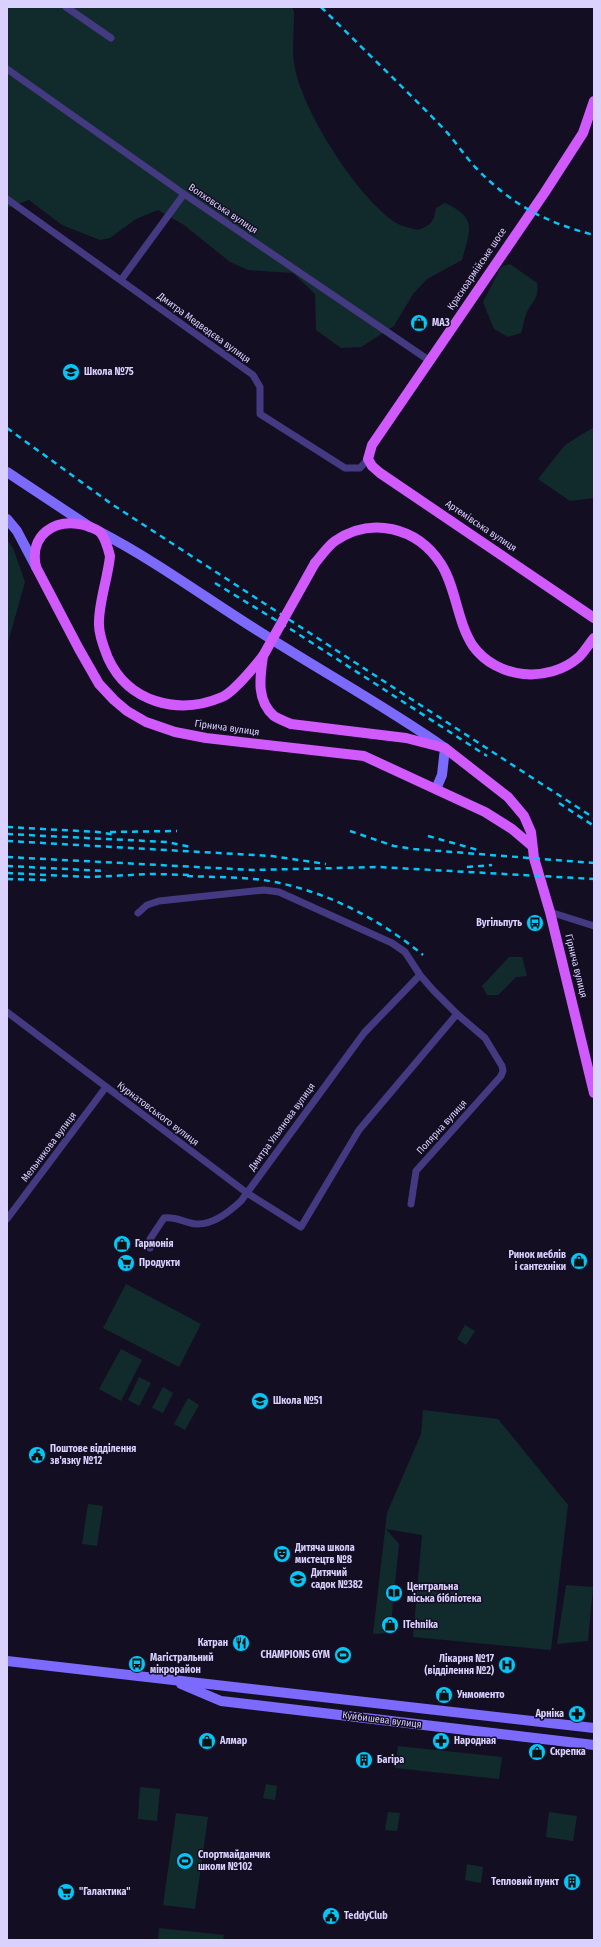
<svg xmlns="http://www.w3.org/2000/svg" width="601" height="1947" font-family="'Fira Sans Condensed',sans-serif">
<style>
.green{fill:#112b2c}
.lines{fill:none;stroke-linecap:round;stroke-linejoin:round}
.street{stroke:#443a81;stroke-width:7}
.secondary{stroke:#7c6afc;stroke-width:10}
.primary{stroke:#d05afc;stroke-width:10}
.rail{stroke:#05c6f6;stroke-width:2.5;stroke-dasharray:6 5;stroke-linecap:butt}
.primary-bridge{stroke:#d05afc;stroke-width:10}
.labels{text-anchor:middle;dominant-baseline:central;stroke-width:3;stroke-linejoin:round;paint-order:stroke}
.street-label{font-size:10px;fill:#dad1fe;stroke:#140e23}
.poi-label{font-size:10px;font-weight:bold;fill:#dad1fe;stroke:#140e23;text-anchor:start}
</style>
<rect width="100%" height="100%" fill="#140e23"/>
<!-- green -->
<path class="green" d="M 7,7 L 292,7 L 294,12 C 294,28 292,47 294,63 C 300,108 359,201 398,224 C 404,227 412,228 418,230 C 431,225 434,222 436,208 L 445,203 C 478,218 470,230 462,260 L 427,279 L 413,294 L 394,326 L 361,347 L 341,348 L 316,330 L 315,294 L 293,273 L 248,270 L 230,262 L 184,225 L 158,210 L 136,219 L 110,238 L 100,240 L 62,225 L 29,200 L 7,208 Z
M 510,264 L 537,283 C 540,301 529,302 525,318 C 523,323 523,328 521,333 L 508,337 L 494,329 L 483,302 L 501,267 Z
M 594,427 L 594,498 L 570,501 L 538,479 L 565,445 Z
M 7,540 L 13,548 L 25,582 L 7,646 Z
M 509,957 L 522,957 L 527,976 L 516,977 L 498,995 L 487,995 L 482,986 Z
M 126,1284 L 201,1324 L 179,1367 L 103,1328 Z
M 465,1325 L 475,1331 L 466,1345 L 457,1339 Z
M 121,1349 L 142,1360 L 121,1401 L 99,1389 Z
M 139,1377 L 151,1383 L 139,1406 L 128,1400 Z
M 163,1387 L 173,1393 L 163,1413 L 152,1408 Z
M 188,1398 L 199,1405 L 185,1430 L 174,1424 Z
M 423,1410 L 498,1419 L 568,1505 L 551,1650 L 413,1637 L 422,1535 L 386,1529 L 399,1544 L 390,1633 L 373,1634 L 387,1513 L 421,1434 Z
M 88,1504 L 103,1506 L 97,1546 L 82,1544 Z
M 566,1585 L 593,1587 L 588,1641 L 557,1644 Z
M 398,1746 L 502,1757 L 499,1779 L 395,1768 Z
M 266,1784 L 277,1786 L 275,1800 L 263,1798 Z
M 140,1787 L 160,1789 L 157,1821 L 138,1819 Z
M 388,1812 L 400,1813 L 397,1831 L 385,1830 Z
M 549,1812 L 577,1816 L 573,1841 L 546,1837 Z
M 176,1813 L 208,1817 L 195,1909 L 163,1905 Z
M 467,1864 L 483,1867 L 481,1883 L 465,1880 Z
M 159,1928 L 224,1935 L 223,1940 L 158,1940 Z"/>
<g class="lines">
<!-- street -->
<path class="street" d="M 66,7 L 111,38
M 7,69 L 184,194 L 430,361
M 7,199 L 253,375 L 260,387 L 260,414 L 345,468 L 360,468 L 368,459
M 121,280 L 184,194
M 550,912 L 594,926
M 138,913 L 147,905 L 159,901 L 264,890 L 279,892 L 392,943 L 405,952 L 420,975 L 433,990 L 457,1014 L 485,1038 L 502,1066 L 503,1071 L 501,1076 L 416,1171 L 411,1204
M 7,1012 L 247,1193 L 301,1227 L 359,1130 L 457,1014
M 7,1219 L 106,1087
M 150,1248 L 150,1239 L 164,1218 C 176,1216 185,1223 196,1224 C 213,1225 229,1212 241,1201 L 364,1033 L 420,975"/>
<!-- secondary -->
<path class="secondary" d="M 7,472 L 90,527
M 7,519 L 17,531 L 36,567
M 100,532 C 156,561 207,599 260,632 C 321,671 385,706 445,748 L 442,775 L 436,789
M 7,1661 L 594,1728
M 181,1684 L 221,1701 L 594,1745"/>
<!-- primary -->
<path class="primary" d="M 594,101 L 583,133 L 545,192 L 372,445 L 368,459 L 372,466 L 380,473 L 594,618
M 315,563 C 321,556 328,546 335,541 C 371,516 417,527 441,564 C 456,587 457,622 473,646 C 497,679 548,684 579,657 C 584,652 589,644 594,638
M 263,656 C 254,667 234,692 222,697 C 178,716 128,702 108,658 C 104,648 99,636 99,625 C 98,604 108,578 110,556 C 108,548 106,540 101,533 C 97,529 90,527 84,525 C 54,518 29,535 36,567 L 79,649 L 99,684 L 114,700 L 127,711 L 146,722 L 175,732 L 206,738 L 364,756 L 485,812 L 512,829 L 532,846
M 263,656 C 260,677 256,700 274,716 C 279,719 286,722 291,724 L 406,738 L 445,748 L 508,797 L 524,816 L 531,832 L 534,858 L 550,912 L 594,1093"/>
<!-- rail -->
<path class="rail" d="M 321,7 C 361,47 402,86 442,127 C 454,139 463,154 475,167 C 511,204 544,222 594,235
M 7,428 L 113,505 L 594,818
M 215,583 L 292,630 L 487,756
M 559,803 L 594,826
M 7,827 L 98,832 L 116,835
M 350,831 L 394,846 L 414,849 L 594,863
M 110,832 L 177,831
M 7,834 L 167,842 L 191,847
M 428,836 L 478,850
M 7,841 L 272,856 L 326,864
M 7,857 L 254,870 L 379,867 L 594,879
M 7,866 L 106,871
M 467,867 L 492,865
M 7,873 L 88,877 L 152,874 L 192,875
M 187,876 C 212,877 238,877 263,880 C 322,889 377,917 423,955
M 7,879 L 48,880"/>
<!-- primary-bridge -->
<path class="primary-bridge" d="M 263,656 L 315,563"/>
</g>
<!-- icons -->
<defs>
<g id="shop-disc" transform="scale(0.9)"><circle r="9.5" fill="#05c6f6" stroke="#140e23"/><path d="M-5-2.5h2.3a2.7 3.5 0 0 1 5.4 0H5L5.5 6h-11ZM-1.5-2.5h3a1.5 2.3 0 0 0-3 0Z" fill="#111"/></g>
<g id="school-disc" transform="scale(0.9)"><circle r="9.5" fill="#05c6f6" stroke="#140e23"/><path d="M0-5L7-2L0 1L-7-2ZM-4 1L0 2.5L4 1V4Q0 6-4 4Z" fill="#111"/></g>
<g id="bus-disc" transform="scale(0.9)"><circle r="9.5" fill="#05c6f6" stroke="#140e23"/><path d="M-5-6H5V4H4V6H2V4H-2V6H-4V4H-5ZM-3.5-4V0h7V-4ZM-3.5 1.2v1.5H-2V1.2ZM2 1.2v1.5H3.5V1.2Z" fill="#111"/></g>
<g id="supermarket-disc" transform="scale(0.9)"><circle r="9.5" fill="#05c6f6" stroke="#140e23"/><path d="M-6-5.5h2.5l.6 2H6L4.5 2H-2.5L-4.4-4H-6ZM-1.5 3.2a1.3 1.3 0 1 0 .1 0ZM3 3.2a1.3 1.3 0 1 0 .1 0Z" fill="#111"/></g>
<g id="civic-disc" transform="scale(0.9)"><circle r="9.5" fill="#05c6f6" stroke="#140e23"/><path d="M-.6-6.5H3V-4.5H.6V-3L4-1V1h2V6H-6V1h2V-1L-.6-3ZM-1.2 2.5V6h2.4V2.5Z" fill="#111"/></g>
<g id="theatre-disc" transform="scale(0.9)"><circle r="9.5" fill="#05c6f6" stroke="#140e23"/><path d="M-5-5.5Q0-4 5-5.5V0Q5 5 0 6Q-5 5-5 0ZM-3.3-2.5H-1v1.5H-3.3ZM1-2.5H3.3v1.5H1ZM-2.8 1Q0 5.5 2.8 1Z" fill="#111"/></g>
<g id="library-disc" transform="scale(0.9)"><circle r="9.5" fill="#05c6f6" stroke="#140e23"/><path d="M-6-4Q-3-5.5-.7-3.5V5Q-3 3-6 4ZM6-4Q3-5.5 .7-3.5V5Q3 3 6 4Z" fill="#111"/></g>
<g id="restaurant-disc" transform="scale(0.9)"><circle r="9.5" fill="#05c6f6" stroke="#140e23"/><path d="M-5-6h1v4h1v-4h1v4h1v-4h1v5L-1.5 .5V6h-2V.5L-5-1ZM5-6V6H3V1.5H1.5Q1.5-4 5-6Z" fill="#111"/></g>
<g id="stadium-disc" transform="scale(0.9)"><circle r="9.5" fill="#05c6f6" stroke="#140e23"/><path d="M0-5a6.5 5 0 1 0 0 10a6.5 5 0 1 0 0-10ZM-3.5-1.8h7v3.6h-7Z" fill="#111"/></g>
<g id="hospital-disc" transform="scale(0.9)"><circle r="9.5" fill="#05c6f6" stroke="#140e23"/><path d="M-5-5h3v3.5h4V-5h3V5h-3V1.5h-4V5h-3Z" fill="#111"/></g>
<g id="pharmacy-disc" transform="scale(0.9)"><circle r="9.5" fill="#05c6f6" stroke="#140e23"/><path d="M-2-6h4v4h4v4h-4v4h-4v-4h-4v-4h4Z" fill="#111"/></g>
<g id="building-disc" transform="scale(0.9)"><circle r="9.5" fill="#05c6f6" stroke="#140e23"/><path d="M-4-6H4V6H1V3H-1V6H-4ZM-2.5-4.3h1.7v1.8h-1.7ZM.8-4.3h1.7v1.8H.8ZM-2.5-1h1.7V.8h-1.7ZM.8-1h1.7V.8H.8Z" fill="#111"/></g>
</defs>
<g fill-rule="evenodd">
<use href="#shop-disc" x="419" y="323"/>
<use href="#school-disc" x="71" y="372"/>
<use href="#bus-disc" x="535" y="923"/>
<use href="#shop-disc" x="122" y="1244"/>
<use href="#shop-disc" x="579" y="1261"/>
<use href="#supermarket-disc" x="126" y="1263"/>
<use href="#school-disc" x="260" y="1401"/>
<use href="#civic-disc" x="37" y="1455"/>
<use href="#theatre-disc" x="282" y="1554"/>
<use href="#school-disc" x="298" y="1579"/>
<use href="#library-disc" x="394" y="1593"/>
<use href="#shop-disc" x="390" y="1625"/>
<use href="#restaurant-disc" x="241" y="1643"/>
<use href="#stadium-disc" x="343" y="1655"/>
<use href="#bus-disc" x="137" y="1664"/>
<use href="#hospital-disc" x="507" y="1665"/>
<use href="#shop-disc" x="444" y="1695"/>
<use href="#pharmacy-disc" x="577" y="1714"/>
<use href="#shop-disc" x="207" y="1741"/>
<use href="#pharmacy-disc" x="441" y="1741"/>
<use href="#shop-disc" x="537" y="1752"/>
<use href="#building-disc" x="364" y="1760"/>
<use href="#stadium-disc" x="185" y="1861"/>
<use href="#building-disc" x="572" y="1882"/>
<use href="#supermarket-disc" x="66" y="1892"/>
<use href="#civic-disc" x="331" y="1916"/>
</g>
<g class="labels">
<!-- street labels -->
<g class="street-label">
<text transform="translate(223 209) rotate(34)">Волховська вулиця</text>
<text transform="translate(477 269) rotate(-56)">Красноармійське шосе</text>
<text transform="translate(204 328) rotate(36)">Дмитра Медведєва вулиця</text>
<text transform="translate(481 526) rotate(34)">Артемівська вулиця</text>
<text transform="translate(227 728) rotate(8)">Гірнича вулиця</text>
<text transform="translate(576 966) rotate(76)">Гірнича вулиця</text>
<text transform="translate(158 1114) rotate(37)">Курнатовського вулиця</text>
<text transform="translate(282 1127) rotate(-54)">Дмитра Ульянова вулиця</text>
<text transform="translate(442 1127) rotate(-48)">Полярна вулиця</text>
<text transform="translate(49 1147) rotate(-53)">Мельникова вулиця</text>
<text transform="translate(382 1720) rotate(7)">Куйбишева вулиця</text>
</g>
<!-- poi labels -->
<g class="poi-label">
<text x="432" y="323">МАЗ</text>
<text x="84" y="372">Школа №75</text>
<text x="522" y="923" text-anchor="end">Вугільпуть</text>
<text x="135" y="1244">Гармонія</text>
<text x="566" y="1255" text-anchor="end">Ринок меблів<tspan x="566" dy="12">і сантехніки</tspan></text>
<text x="139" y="1263">Продукти</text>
<text x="273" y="1401">Школа №51</text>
<text x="50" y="1449">Поштове відділення<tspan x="50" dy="12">зв'язку №12</tspan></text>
<text x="295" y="1548">Дитяча школа<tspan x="295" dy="12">мистецтв №8</tspan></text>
<text x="311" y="1573">Дитячий<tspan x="311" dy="12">садок №382</tspan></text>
<text x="407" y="1587">Центральна<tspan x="407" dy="12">міська бібліотека</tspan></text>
<text x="403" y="1625">ITehnika</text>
<text x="228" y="1643" text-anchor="end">Катран</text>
<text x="330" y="1655" text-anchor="end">CHAMPIONS GYM</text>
<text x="150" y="1658">Магістральний<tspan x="150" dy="12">мікрорайон</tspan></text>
<text x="494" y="1659" text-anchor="end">Лікарня №17<tspan x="494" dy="12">(відділення №2)</tspan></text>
<text x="457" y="1695">Унмоменто</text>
<text x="564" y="1714" text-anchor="end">Арніка</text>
<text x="220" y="1741">Алмар</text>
<text x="454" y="1741">Народная</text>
<text x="550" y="1752">Скрепка</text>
<text x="377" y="1760">Багіра</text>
<text x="198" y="1855">Спортмайданчик<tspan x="198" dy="12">школи №102</tspan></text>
<text x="559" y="1882" text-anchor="end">Тепловий пункт</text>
<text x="79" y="1892">"Галактика"</text>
<text x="344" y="1916">TeddyClub</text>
</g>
</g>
<!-- border -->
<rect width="601" height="1947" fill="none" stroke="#dad1fe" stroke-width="16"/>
</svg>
